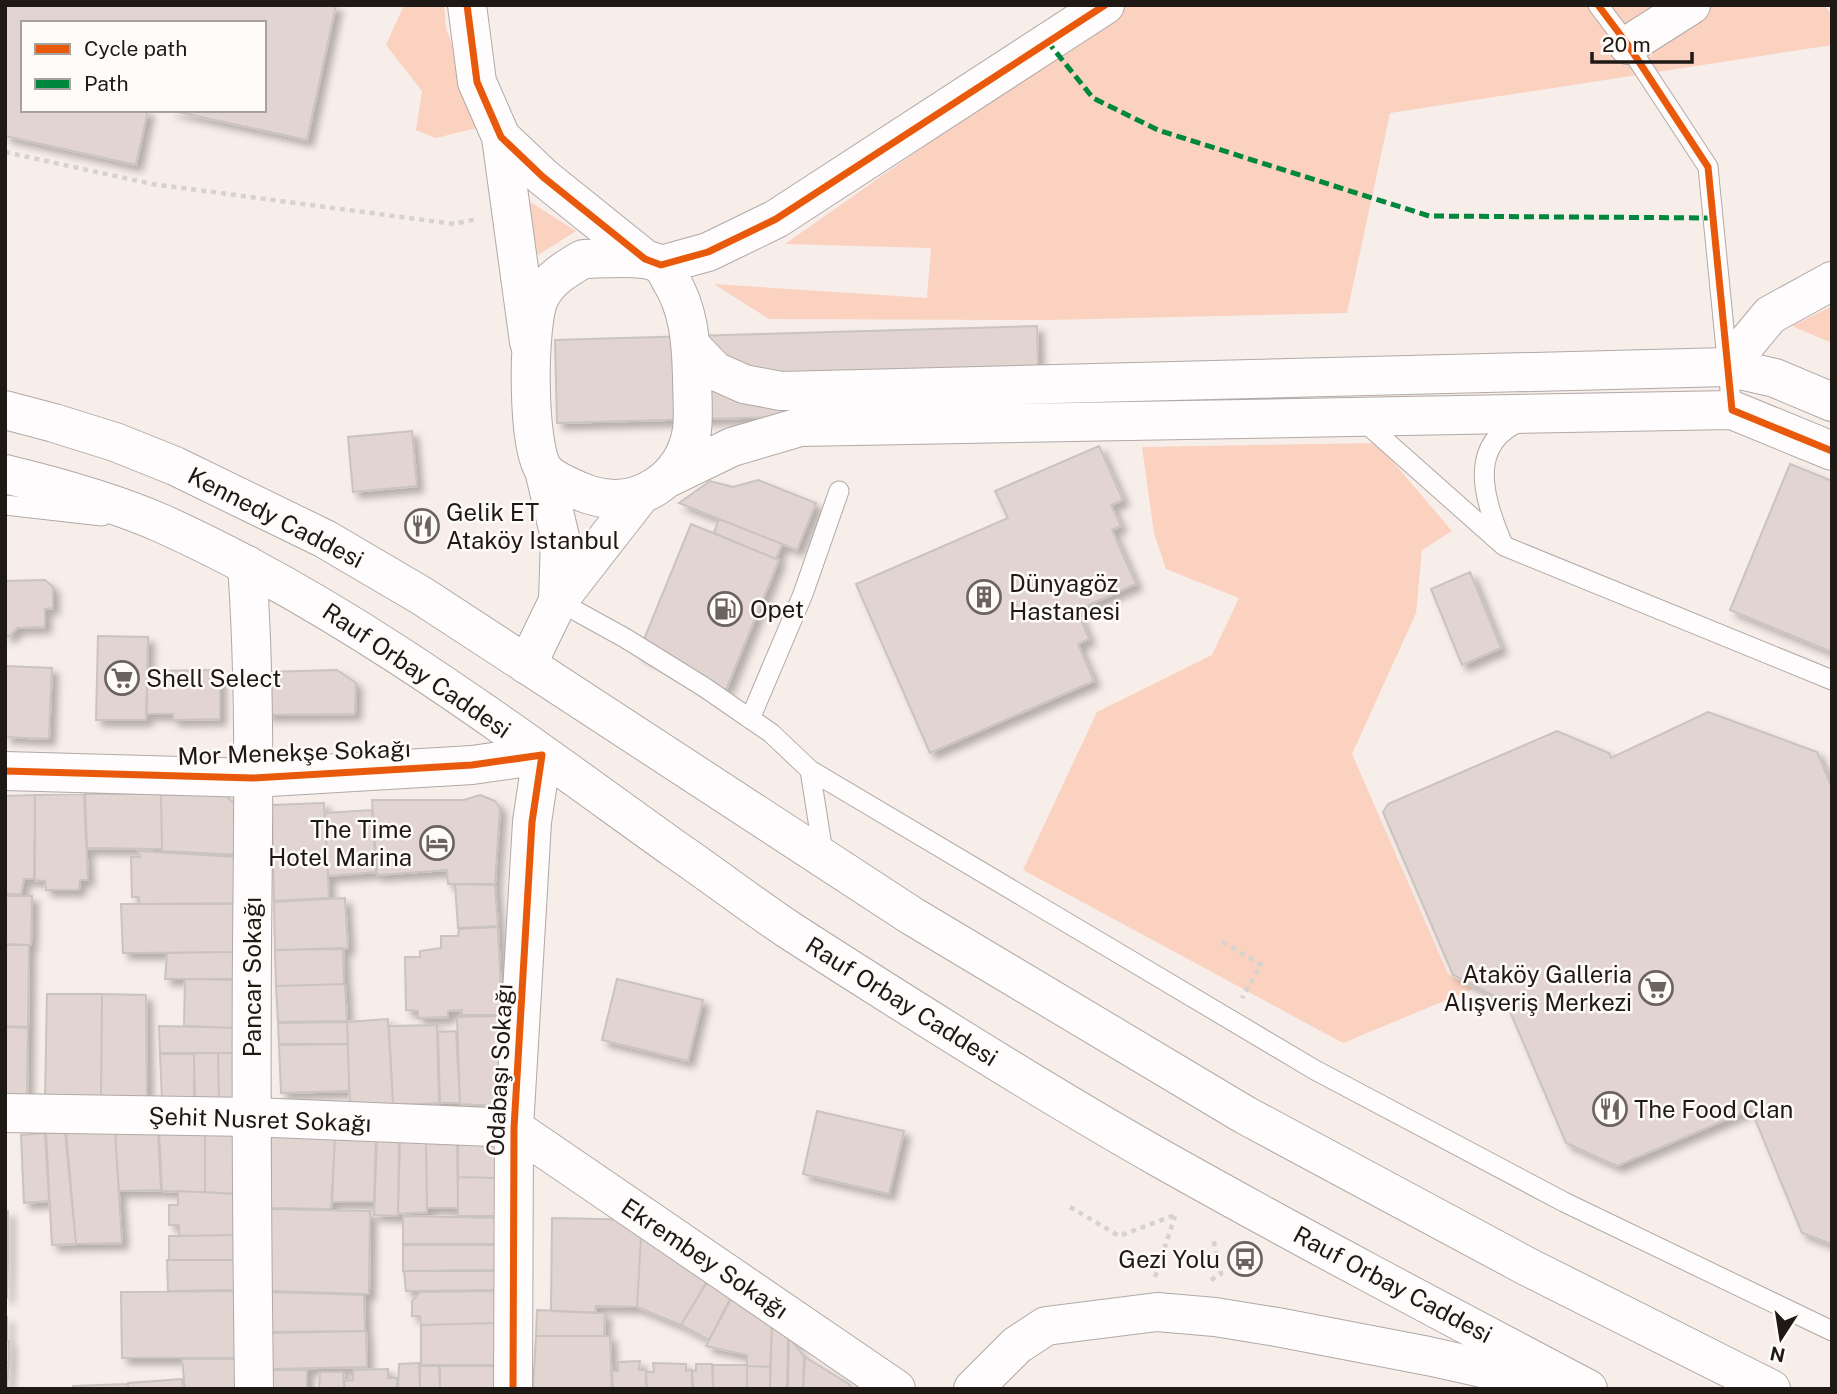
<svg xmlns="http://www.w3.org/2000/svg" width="1837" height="1394" font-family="'Public Sans',sans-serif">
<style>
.green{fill:#fbd1c0}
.building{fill:#e2d5d1;stroke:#cac3bf;stroke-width:2;filter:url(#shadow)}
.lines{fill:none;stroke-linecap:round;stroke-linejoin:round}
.lane-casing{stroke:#b1a9a6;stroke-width:21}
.street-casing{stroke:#b1a9a6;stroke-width:40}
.secondary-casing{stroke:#b1a9a6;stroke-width:40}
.highway-casing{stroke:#b1a9a6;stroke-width:40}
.path{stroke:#d5d2d0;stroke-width:4.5;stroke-dasharray:5 5;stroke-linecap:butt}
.lane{stroke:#fefcfc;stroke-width:19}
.street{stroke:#fefcfc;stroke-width:38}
.secondary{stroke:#fefcfc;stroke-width:38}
.highway{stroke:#fefcfc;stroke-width:38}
.quiet{stroke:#00873e;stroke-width:5;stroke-dasharray:10 5;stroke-linecap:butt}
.cycleway-casing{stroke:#fffbf9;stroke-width:11}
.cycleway{stroke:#e8590c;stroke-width:7}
.labels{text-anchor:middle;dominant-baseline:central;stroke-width:5;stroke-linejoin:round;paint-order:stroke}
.poi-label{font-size:24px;fill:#1f1916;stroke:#fffbf9;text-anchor:start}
.street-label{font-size:24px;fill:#1f1916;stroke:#fffbf9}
</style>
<defs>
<filter id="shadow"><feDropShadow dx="6" dy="6" stdDeviation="3.5" flood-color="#0004"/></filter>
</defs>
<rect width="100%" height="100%" fill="#f7ede9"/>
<!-- green -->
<path class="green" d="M 404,5 L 444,5 L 446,28 L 462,73 L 477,128 L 436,138 L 416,130 L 422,91 L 386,45 Z
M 1125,5 L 1632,5 L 1682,10 L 1691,5 L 1823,5 C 1836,14 1832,31 1832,45 L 1390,113 L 1347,313 L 1049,320 L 769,319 L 714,284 L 927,298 L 931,248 L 785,244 Z
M 527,200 L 576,231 L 538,255 Z
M 1832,306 L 1832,343 L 1792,326 Z
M 1377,443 L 1452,531 L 1422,550 L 1416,613 L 1352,754 L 1448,974 L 1473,989 L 1343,1043 L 1023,870 L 1097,712 L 1212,655 L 1239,598 L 1166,569 L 1154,533 L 1142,447 Z"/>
<!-- building -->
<path class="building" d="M 5,5 L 336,5 L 307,140 L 169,110 L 264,110 L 264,23 L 23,23 L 23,110 L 148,110 L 136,165 L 5,136 Z
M 1037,326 L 1039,410 L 557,423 L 555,340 Z
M 412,431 L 417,486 L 353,492 L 348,437 Z
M 1099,446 L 1123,500 L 1111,505 L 1121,526 L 1112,530 L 1136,584 L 1077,610 L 1089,639 L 1078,644 L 1094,681 L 930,753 L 856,584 L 1008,518 L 995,491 Z
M 1790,464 L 1832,481 L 1832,652 L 1730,610 Z
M 758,480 L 816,503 L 797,550 L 679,503 L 710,481 L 733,487 Z
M 719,519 L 782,544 L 776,559 L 714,533 Z
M 691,524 L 779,560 L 726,690 L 638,654 Z
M 1470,572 L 1501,648 L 1462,665 L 1431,589 Z
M 45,580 L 53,587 L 53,608 L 45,609 L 45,627 L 17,628 L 10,636 L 5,636 L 5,581 Z
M 98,636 L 148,637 L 146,720 L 96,720 Z
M 5,666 L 52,668 L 49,739 L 5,737 Z
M 220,670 L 220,719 L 173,720 L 173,714 L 147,714 L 147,671 Z
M 337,670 L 356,683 L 355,714 L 266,715 L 265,672 Z
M 1708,712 L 1817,752 L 1832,788 L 1832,1244 L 1802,1233 L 1751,1109 L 1617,1166 L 1566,1143 L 1506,1002 L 1453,975 L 1383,812 L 1388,804 L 1557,731 L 1609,753 L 1611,758 Z
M 84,794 L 88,880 L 80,880 L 79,890 L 46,890 L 45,881 L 35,880 L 35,795 Z
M 85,794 L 161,794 L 162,849 L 87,848 Z
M 161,794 L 225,795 L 237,806 L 238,855 L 162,851 Z
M 35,795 L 34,879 L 24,879 L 21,894 L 5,894 L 5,796 Z
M 480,795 L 495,801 L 500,808 L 495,884 L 448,884 L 447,870 L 377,875 L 372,800 L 464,800 Z
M 324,803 L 329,898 L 274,901 L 272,805 Z
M 372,810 L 376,872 L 328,876 L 325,813 Z
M 138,851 L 237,857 L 237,903 L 139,904 L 139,897 L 132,897 L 131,857 L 140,857 Z
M 455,884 L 495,885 L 498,926 L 458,928 Z
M 5,896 L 32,896 L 31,945 L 5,944 Z
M 345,898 L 348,948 L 275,950 L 274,902 Z
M 121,904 L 237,904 L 238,952 L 123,953 Z
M 498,927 L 502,1015 L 461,1015 L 462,1010 L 448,1011 L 448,1017 L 418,1018 L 418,1011 L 406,1010 L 405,957 L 420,957 L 420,951 L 441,948 L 441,936 L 458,936 L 459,929 Z
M 5,945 L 29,945 L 28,1027 L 5,1026 Z
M 343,949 L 344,984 L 276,986 L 275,950 Z
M 237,952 L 237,979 L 165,979 L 167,953 Z
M 185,979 L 237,980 L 239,1028 L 184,1026 Z
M 617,979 L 703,1000 L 688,1061 L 602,1040 Z
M 345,984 L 347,1021 L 278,1022 L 276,986 Z
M 47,994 L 102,994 L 101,1102 L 45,1098 Z
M 102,994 L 146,995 L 147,1102 L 101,1101 Z
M 501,1016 L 498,1106 L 460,1104 L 457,1017 Z
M 388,1019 L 393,1105 L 350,1105 L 347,1022 Z
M 347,1022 L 348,1044 L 279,1044 L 278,1023 Z
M 437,1025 L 439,1103 L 393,1105 L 389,1026 Z
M 159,1026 L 239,1028 L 241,1053 L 160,1053 Z
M 5,1027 L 28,1028 L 27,1097 L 5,1097 Z
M 456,1031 L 460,1103 L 440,1103 L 438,1032 Z
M 348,1044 L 349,1091 L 281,1093 L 279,1045 Z
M 194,1053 L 218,1053 L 219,1102 L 195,1102 Z
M 218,1053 L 241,1053 L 244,1102 L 219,1102 Z
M 160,1054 L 194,1054 L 194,1102 L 162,1102 Z
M 817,1111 L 904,1131 L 889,1194 L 803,1174 Z
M 66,1131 L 115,1131 L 122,1243 L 76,1244 Z
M 115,1131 L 158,1131 L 161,1190 L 119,1191 Z
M 159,1131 L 205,1133 L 205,1192 L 162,1191 Z
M 65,1132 L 76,1244 L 52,1245 L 46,1133 Z
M 45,1133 L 49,1201 L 24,1203 L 21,1135 Z
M 205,1133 L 239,1133 L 237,1194 L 205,1192 Z
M 271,1136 L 335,1137 L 331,1209 L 271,1208 Z
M 335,1137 L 376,1138 L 374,1202 L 332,1202 Z
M 377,1138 L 399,1140 L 398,1216 L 374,1215 Z
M 400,1139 L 426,1140 L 427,1212 L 398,1214 Z
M 498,1139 L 498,1178 L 458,1177 L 458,1140 Z
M 426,1140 L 457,1141 L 458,1208 L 427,1208 Z
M 458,1177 L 498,1178 L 499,1216 L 458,1216 Z
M 178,1191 L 237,1194 L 236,1235 L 179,1236 L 179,1225 L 169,1225 L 169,1205 L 178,1205 Z
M 271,1209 L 370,1211 L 369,1294 L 269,1291 Z
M 5,1211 L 8,1211 L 8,1263 L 5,1263 Z
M 403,1216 L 498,1218 L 498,1244 L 403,1244 Z
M 552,1218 L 642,1220 L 637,1307 L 596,1306 L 595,1313 L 551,1311 Z
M 642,1220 L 710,1276 L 681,1325 L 637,1307 Z
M 236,1235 L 235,1260 L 169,1260 L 169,1236 Z
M 403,1245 L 498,1245 L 499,1270 L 403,1271 Z
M 167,1260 L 235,1260 L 234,1290 L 168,1291 Z
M 5,1264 L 8,1264 L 7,1297 L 5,1297 Z
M 404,1271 L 499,1271 L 498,1290 L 406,1291 Z
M 711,1276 L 733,1293 L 709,1340 L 681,1325 Z
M 234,1291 L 235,1358 L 122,1358 L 121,1292 Z
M 497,1291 L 497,1323 L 421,1325 L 420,1316 L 412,1316 L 412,1301 L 420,1292 Z
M 271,1292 L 364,1295 L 365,1331 L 270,1332 Z
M 731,1299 L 772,1323 L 770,1367 L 747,1366 L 747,1355 L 706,1346 Z
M 537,1310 L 605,1313 L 604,1336 L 536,1336 Z
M 5,1317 L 7,1317 L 7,1341 L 5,1341 Z
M 497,1323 L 497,1365 L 421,1365 L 421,1325 Z
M 772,1323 L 788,1337 L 787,1389 L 770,1389 Z
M 366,1331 L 367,1367 L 271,1369 L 270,1333 Z
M 536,1336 L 610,1336 L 612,1389 L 533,1389 Z
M 789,1337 L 804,1357 L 803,1389 L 788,1389 Z
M 5,1341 L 9,1341 L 9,1363 L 5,1363 Z
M 805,1357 L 849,1384 L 852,1389 L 803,1389 Z
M 182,1359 L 235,1359 L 238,1389 L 185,1389 Z
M 640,1361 L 639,1370 L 646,1370 L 646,1389 L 613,1389 L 612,1371 L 618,1371 L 618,1362 Z
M 5,1363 L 9,1363 L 7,1389 L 5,1389 Z
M 419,1363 L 420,1389 L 398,1389 L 399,1364 Z
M 653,1363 L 686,1364 L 686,1371 L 692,1370 L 692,1389 L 647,1389 L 646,1372 L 654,1372 Z
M 696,1364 L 712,1364 L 713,1389 L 693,1389 L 692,1371 L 696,1371 Z
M 713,1365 L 747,1365 L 747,1389 L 713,1389 Z
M 420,1366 L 439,1366 L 440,1389 L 420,1389 Z
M 440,1366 L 497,1366 L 497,1389 L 440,1389 Z
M 747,1366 L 770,1367 L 770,1389 L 747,1389 Z
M 388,1369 L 388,1378 L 397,1378 L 397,1389 L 345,1389 L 344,1381 L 353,1380 L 353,1370 Z
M 271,1370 L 307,1370 L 307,1389 L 270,1389 Z
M 320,1372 L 343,1372 L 344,1389 L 319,1389 Z
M 182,1379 L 183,1389 L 129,1389 L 128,1383 Z
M 128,1384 L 128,1389 L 73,1389 L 73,1386 Z"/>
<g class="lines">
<!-- lane casing -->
<g class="lane-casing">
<path id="lane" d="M 1598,5 L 1628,45 L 1708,167 L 1732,410
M 1361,419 L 1504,546 L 1832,680
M 5,505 L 102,516
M 1502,542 C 1484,500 1466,443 1522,421
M 558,601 L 625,638 L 704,687 L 771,733 L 810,770 L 1315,1070 L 1564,1202 L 1832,1331
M 750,719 L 803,594 L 839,491
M 810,770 L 824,859"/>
</g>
<!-- street casing -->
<g class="street-casing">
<path id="street" d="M 467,5 L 477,82 L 501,137 L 529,342
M 1628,45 L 1691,5
M 501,137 L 543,177 L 645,259
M 661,265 L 708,252 L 776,219 L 1105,5
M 1727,367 L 1770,315 L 1832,281
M 247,565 C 256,692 253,820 252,947 C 251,1095 252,1242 254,1389
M 5,771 L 253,778 L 472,765 L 542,755 L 532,822 L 514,1128 L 513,1389
M 5,1113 L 251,1117 L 514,1128
M 514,1128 L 896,1389"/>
</g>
<!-- secondary casing -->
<g class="secondary-casing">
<path id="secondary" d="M 583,259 C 601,259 648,254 662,266 C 665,269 668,275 670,279 C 689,309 691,342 692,376 C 692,393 694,413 692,430 C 684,479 638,510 590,495 C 578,491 552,480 544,470 C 527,447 527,323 540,297 C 549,279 566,269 583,259 Z
M 692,347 L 715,371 L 744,384 L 781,391 L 1727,367 L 1775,378 L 1832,402
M 544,470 L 560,537 L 558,601
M 666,479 L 732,447 L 800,427 L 1732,410 L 1832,451
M 527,665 L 558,601 L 639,497
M 973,1389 L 1017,1345 L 1046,1326 L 1157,1312 L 1215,1317 L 1277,1327 L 1428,1356 L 1482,1368 L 1550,1389"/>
</g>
<!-- highway casing -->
<g class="highway-casing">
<path id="highway" d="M 5,410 L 54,423 L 115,442 L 175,466 L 325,539 L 422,596 L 912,916 L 1245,1115 L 1528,1267 L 1771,1389
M 5,474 C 59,487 113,502 163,524 C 349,608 511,732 676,850 C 714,876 750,904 789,930 C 910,1008 1033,1086 1158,1157 C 1300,1237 1444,1313 1588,1389"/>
</g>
<!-- path -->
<path class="path" d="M 5,152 L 152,184 L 454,224 L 477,219
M 1223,942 L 1261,965 L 1242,998
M 1070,1207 L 1119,1236 L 1175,1215
M 1155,1277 L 1175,1216
M 1211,1280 L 1221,1274 L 1213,1238"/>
<!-- lane -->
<use href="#lane" class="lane"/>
<!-- street -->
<use href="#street" class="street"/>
<!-- secondary -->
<use href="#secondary" class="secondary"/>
<!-- highway -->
<use href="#highway" class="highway"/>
<!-- quiet -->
<path class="quiet" d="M 1047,41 L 1093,98 L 1158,130 L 1429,216 L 1713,218"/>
<!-- cycleway casing -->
<g class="cycleway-casing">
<path id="cycleway" d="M 467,5 L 477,82 L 501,137 L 543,177 L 645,259 L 661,265 L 708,252 L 776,219 L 1105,5
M 1598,5 L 1628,45 L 1708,167 L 1732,410 L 1832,451
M 5,771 L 253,778 L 472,765 L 542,755 L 532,822 L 514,1128 L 513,1389"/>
</g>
<!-- cycleway -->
<use href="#cycleway" class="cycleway"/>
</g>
<!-- icons -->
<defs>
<g id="restaurant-ring" transform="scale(1.75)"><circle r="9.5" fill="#fffbf9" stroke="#6b6360" stroke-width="1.5"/><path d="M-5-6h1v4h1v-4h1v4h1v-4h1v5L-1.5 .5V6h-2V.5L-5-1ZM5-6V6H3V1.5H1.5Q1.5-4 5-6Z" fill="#6b6360"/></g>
<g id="building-ring" transform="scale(1.75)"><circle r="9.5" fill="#fffbf9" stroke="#6b6360" stroke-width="1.5"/><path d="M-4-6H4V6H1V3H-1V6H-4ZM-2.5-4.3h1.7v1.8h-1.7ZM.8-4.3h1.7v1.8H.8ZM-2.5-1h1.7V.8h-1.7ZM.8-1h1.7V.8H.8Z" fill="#6b6360"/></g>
<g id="fuel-ring" transform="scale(1.75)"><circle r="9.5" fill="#fffbf9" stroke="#6b6360" stroke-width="1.5"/><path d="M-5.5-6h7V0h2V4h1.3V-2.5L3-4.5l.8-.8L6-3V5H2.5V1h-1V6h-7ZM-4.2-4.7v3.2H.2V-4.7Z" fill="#6b6360"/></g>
<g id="supermarket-ring" transform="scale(1.75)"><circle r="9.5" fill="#fffbf9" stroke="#6b6360" stroke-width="1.5"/><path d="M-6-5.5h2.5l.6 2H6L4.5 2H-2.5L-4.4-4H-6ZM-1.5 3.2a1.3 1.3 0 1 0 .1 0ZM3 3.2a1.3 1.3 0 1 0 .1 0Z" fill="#6b6360"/></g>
<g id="hotel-ring" transform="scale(1.75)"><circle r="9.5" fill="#fffbf9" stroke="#6b6360" stroke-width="1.5"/><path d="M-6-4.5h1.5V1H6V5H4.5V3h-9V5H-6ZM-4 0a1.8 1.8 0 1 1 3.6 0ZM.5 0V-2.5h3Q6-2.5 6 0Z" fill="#6b6360"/></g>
<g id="bus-ring" transform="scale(1.75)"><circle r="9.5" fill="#fffbf9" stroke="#6b6360" stroke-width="1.5"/><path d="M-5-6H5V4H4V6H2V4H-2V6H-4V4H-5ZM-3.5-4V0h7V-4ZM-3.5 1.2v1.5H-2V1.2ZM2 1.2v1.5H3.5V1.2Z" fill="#6b6360"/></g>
</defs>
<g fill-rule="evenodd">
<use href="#restaurant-ring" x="422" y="526"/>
<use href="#building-ring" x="984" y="597"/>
<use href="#fuel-ring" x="725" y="609"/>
<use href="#supermarket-ring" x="122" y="678"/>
<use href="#hotel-ring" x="437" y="843"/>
<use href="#supermarket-ring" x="1656" y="988"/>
<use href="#restaurant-ring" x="1610" y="1109"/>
<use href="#bus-ring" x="1245" y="1259"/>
</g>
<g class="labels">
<!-- poi labels -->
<g class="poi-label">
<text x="446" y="512">Gelik ET<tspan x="446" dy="28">Ataköy Istanbul</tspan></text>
<text x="1009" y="583">Dünyagöz<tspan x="1009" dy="28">Hastanesi</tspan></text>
<text x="750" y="609">Opet</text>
<text x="146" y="678">Shell Select</text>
<text x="412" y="829" text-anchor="end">The Time<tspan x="412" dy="28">Hotel Marina</tspan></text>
<text x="1632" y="974" text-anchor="end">Ataköy Galleria<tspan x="1632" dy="28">Alışveriş Merkezi</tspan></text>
<text x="1634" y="1109">The Food Clan</text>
<text x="1220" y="1259" text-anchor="end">Gezi Yolu</text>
</g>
<!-- street labels -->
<g class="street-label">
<text transform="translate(276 517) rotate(27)">Kennedy Caddesi</text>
<text transform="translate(417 670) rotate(34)">Rauf Orbay Caddesi</text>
<text transform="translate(294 752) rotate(-2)">Mor Menekşe Sokağı</text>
<text transform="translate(252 977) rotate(-90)">Pancar Sokağı</text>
<text transform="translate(902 1001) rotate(32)">Rauf Orbay Caddesi</text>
<text transform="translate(499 1070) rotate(-87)">Odabaşı Sokağı</text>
<text transform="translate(260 1119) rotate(2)">Şehit Nusret Sokağı</text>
<text transform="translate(705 1258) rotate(34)">Ekrembey Sokağı</text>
<text transform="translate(1393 1284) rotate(28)">Rauf Orbay Caddesi</text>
</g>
</g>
<!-- border -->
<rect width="1837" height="1394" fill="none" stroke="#1f1916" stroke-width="14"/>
<!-- legend -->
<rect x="21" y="21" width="245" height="91" fill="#fffbf9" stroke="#a5a19e" stroke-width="2"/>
<rect x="35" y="44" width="35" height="10" fill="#e8590c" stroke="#a5a19e" stroke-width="2"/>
<text x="84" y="56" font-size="21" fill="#1f1916">Cycle path</text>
<rect x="35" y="79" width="35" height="10" fill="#00873e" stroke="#a5a19e" stroke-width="2"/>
<text x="84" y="91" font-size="21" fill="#1f1916">Path</text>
<!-- north arrow -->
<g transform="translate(1781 1338) rotate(192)" stroke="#fffbf9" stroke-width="5" paint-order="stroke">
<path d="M0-5L12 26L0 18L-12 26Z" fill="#1f1916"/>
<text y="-10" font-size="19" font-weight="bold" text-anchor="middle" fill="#1f1916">N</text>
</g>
<!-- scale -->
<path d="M1592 52v10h100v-10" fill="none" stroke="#1f1916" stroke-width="3.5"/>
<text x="1602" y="52" font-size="21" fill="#1f1916" stroke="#fffbf9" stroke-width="5" paint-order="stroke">20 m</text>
</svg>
